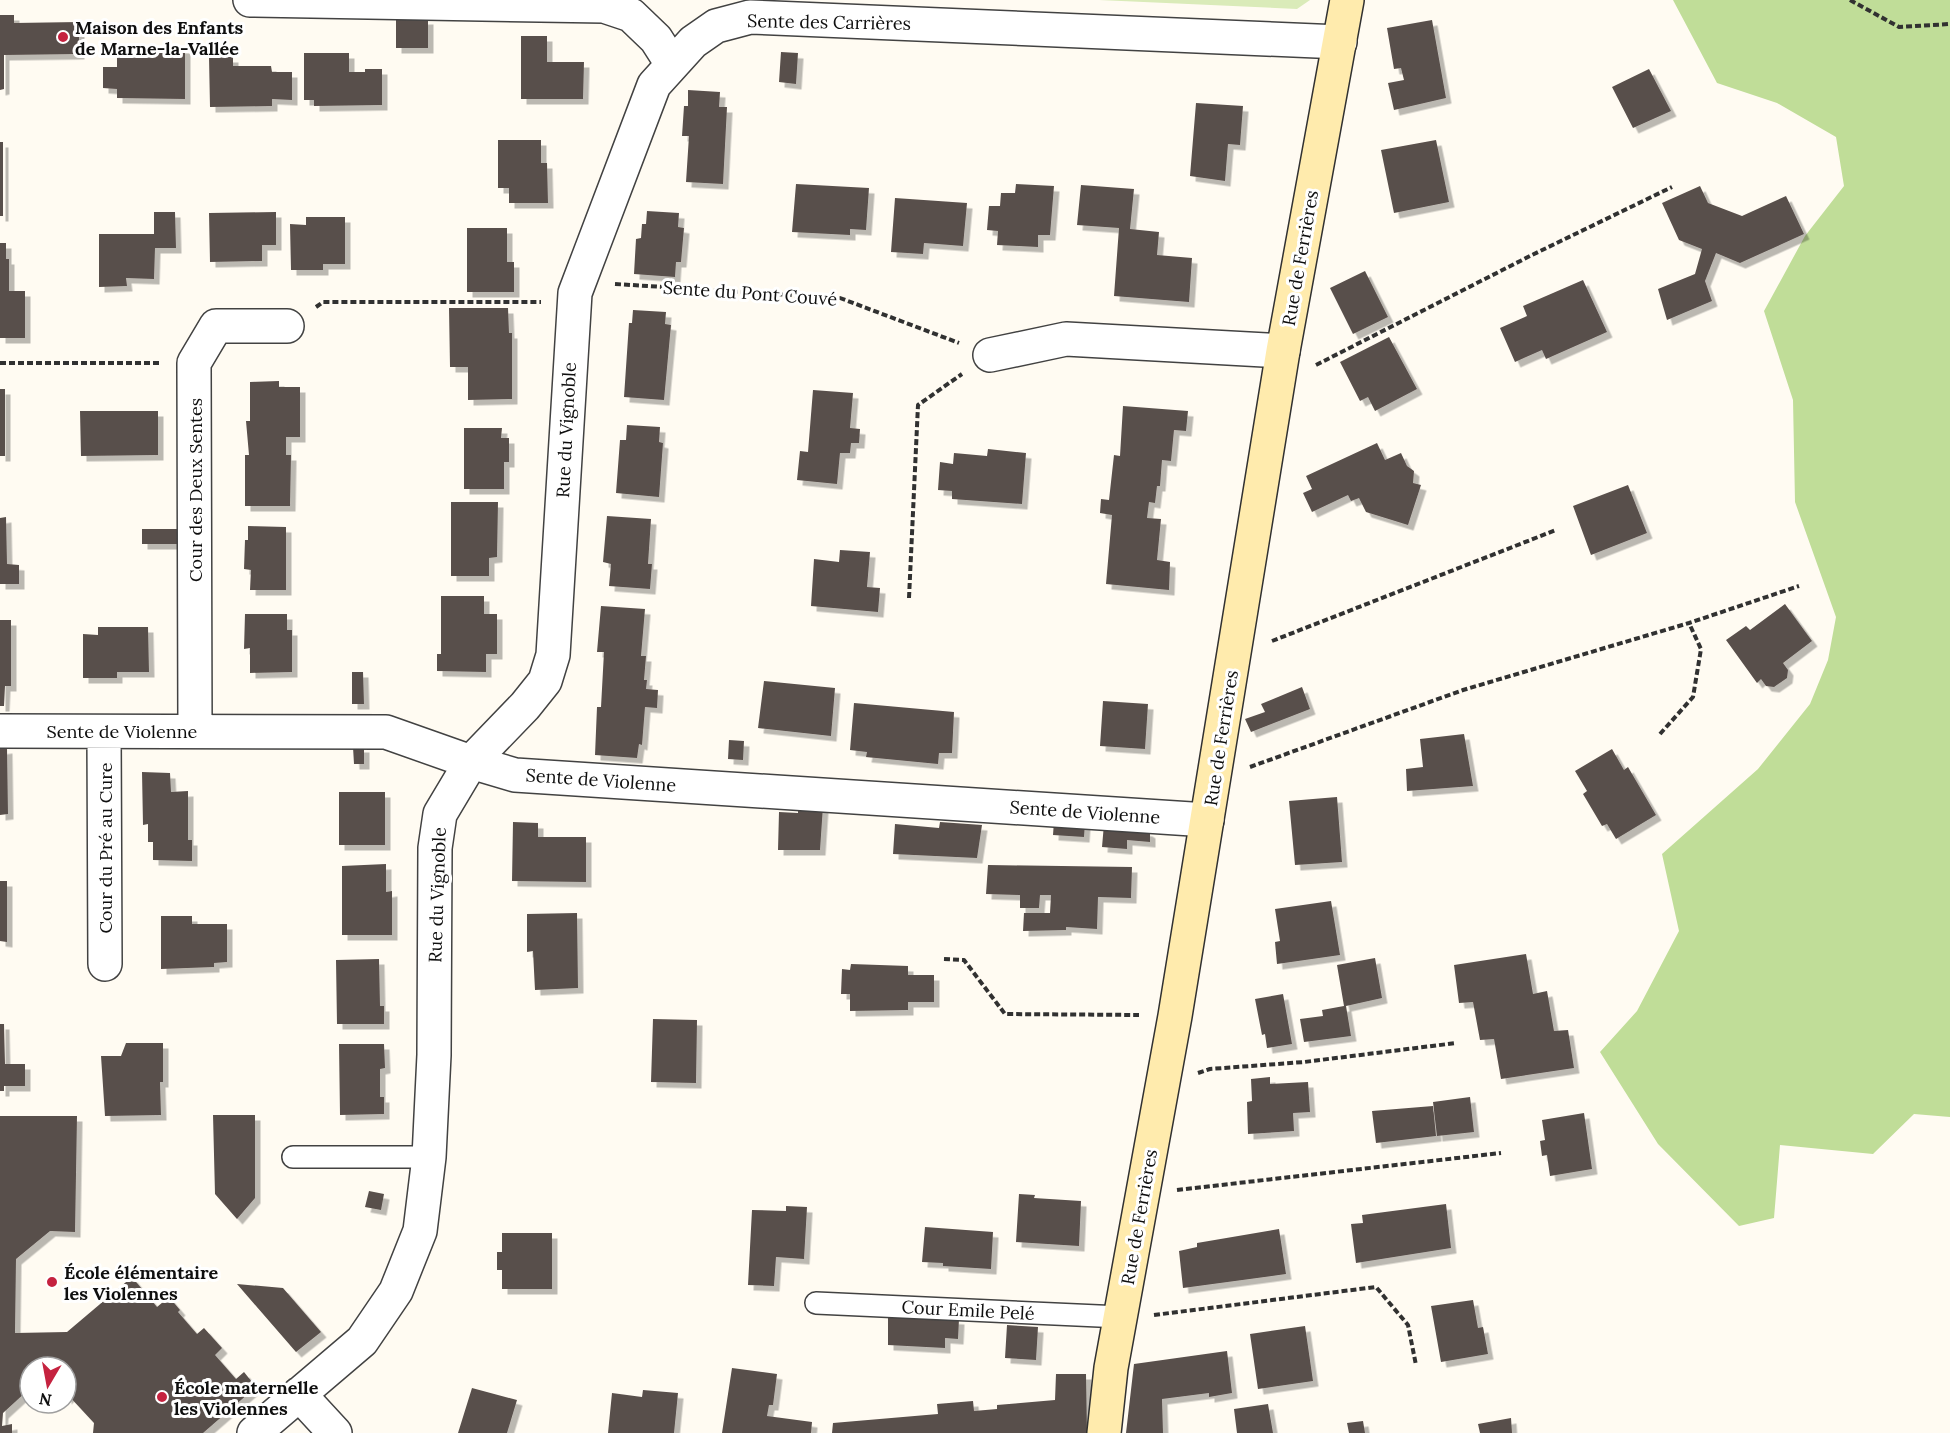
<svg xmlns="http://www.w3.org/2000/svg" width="1950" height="1433" font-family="Lora,serif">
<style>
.green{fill:#daebb9}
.forest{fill:#c0dd98}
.building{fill:#594f4b;filter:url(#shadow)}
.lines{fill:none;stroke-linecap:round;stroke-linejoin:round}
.lane-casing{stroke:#424242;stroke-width:24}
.street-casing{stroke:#424242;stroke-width:36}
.secondary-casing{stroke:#313131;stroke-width:36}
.path{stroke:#313131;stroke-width:4;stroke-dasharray:6 3;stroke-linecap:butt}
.lane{stroke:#fff;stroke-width:21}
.street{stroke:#fff;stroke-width:33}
.secondary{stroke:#ffebad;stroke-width:33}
.poi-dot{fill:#c5223f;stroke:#fff;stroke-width:2}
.labels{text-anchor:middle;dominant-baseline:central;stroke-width:6;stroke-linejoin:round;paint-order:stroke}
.street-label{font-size:18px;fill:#0f0f0f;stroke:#fff}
.poi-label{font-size:18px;font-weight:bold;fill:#0f0f0f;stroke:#fff;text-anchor:start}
</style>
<defs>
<filter id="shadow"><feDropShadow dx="5.5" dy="5.5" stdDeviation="0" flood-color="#0004"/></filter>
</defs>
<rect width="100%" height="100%" fill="#fffbf2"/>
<!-- green -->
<path class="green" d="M 1099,0 L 1310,0 L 1297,9 Z"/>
<!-- forest -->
<path class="forest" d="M 1673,0 L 1950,0 L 1950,1117 L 1914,1114 L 1873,1154 L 1780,1145 L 1774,1218 L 1739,1226 L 1658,1144 L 1600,1052 L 1637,1011 L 1679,931 L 1662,854 L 1758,769 L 1810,704 L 1828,660 L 1836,617 L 1795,502 L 1793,400 L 1764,311 L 1805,236 L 1844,186 L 1836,137 L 1777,103 L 1717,83 Z"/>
<!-- building -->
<path class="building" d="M 0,15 L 14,15 L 14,23 L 79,22 L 79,54 L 4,55 L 4,89 L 0,90 Z
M 428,19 L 428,48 L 396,48 L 396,20 Z
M 1432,20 L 1446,98 L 1394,110 L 1388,83 L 1404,80 L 1401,68 L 1394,69 L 1387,28 Z
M 521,36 L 547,36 L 547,62 L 584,62 L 583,99 L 521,99 Z
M 167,47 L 185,48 L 185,99 L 117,98 L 117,89 L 103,88 L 103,67 L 117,67 L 117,53 L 167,53 Z
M 781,52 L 798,53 L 796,84 L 779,82 Z
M 304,53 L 349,53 L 349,72 L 365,72 L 365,69 L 382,69 L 382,105 L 314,106 L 314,100 L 304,100 Z
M 209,57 L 233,57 L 233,66 L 271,66 L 272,72 L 292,72 L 292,100 L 272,99 L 272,106 L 210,107 Z
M 1649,69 L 1671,111 L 1633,128 L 1612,87 Z
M 688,90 L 720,92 L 719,107 L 727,107 L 723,184 L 686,182 L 689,136 L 682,136 L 684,106 L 688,106 Z
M 1196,103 L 1243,106 L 1240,145 L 1228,144 L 1225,181 L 1190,176 Z
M 498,140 L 541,140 L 541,163 L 547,163 L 548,203 L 509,203 L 509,188 L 498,188 Z
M 1436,140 L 1449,202 L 1394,213 L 1381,150 Z
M 0,142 L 3,142 L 3,216 L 0,216 Z
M 796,184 L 869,188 L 866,230 L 850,229 L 850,235 L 792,232 Z
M 1016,184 L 1054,186 L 1050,235 L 1038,235 L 1038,247 L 997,245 L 998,231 L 987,230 L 989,206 L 1000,206 L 1001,193 L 1015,193 Z
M 1081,185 L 1134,189 L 1130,229 L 1159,232 L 1157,255 L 1192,258 L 1189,302 L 1114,296 L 1119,228 L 1077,225 Z
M 1700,186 L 1708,203 L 1742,216 L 1786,196 L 1804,234 L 1740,263 L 1716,253 L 1705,281 L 1712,301 L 1667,320 L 1658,289 L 1695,274 L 1702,249 L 1679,240 L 1662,203 Z
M 895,198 L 967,203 L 963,246 L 924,243 L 923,254 L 891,252 Z
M 647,211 L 679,213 L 678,227 L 684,228 L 681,262 L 676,262 L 675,277 L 634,274 L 636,239 L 641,238 L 642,224 L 646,224 Z
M 154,212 L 175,212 L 176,248 L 155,248 L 154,279 L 126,278 L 127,286 L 99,287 L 99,234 L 154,234 Z
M 276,212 L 276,245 L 262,245 L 262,261 L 210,262 L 209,213 Z
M 306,217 L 345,217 L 345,264 L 323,264 L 323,270 L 291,270 L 290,224 L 306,225 Z
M 467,228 L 507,228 L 507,262 L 514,262 L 514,292 L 467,292 Z
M 0,243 L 6,243 L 6,259 L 9,259 L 9,291 L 25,291 L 25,338 L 0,338 Z
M 1365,271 L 1388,317 L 1353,334 L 1330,288 Z
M 1583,280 L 1607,332 L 1546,359 L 1542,350 L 1515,362 L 1500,328 L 1527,316 L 1523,306 Z
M 449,308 L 508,308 L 509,333 L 512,333 L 512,399 L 468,400 L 468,367 L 450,367 Z
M 633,310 L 666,312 L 665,324 L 671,325 L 664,400 L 624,397 L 629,323 L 632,323 Z
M 1389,337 L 1417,389 L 1375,411 L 1368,397 L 1360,401 L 1340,362 Z
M 279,381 L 279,387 L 300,387 L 300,437 L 286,437 L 286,455 L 291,455 L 290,506 L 245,506 L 245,455 L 249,455 L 246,421 L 250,421 L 250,382 Z
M 0,389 L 5,389 L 5,456 L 0,456 Z
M 813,390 L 853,393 L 850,428 L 860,429 L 859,443 L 851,443 L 850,453 L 840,453 L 837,484 L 797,480 L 800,451 L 808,452 Z
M 1123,406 L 1188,411 L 1186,431 L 1174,430 L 1171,461 L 1162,460 L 1160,486 L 1157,486 L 1155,503 L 1149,502 L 1147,518 L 1161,519 L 1157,560 L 1170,562 L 1169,590 L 1106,584 L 1112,515 L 1100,513 L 1101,499 L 1109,500 L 1114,455 L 1120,456 Z
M 80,411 L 158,411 L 158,455 L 81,456 Z
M 627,425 L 660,427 L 659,442 L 663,443 L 659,497 L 616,493 L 620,440 L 626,440 Z
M 464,428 L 502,428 L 501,438 L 509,438 L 509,462 L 504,462 L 504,489 L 464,489 Z
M 1377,443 L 1385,460 L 1401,453 L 1407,466 L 1414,471 L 1413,483 L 1421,485 L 1408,525 L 1366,512 L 1359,498 L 1351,501 L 1348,495 L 1312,512 L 1303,493 L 1312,489 L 1306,476 Z
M 988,449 L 1026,453 L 1022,504 L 952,499 L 952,491 L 938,490 L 940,462 L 953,464 L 954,453 L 987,456 Z
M 1628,485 L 1647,533 L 1591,555 L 1573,506 Z
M 451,502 L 498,502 L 497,557 L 489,558 L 489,576 L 451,576 Z
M 607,516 L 651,519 L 648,564 L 652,564 L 650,589 L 609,586 L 611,564 L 603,562 Z
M 6,517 L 7,564 L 19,565 L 19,584 L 0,584 L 0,518 Z
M 248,526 L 286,527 L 286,590 L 250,590 L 251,570 L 244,569 L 245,540 L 248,540 Z
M 142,529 L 178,529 L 178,544 L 142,544 Z
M 840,550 L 870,552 L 867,587 L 880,588 L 878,612 L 811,606 L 814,559 L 839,562 Z
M 441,596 L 484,596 L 484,614 L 497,614 L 497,654 L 486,654 L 486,672 L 437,671 L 437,654 L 441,654 Z
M 1785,604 L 1812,641 L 1783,663 L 1788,670 L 1787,678 L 1774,687 L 1766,686 L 1761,679 L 1757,683 L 1726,640 L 1746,626 L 1750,630 Z
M 601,606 L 645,609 L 641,656 L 646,656 L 644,680 L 647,680 L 646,689 L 658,690 L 657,708 L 645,707 L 642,745 L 639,744 L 637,758 L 595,755 L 597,707 L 601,707 L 604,652 L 597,652 Z
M 245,614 L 287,614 L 287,630 L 292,630 L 292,672 L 250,673 L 250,648 L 244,649 Z
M 0,620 L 11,620 L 11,686 L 5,686 L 4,706 L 0,706 Z
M 98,627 L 148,627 L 149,672 L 117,672 L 117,678 L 83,678 L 83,634 L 98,635 Z
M 352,672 L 363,672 L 364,704 L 352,704 Z
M 764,681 L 835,688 L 831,736 L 758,728 Z
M 1302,687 L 1310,709 L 1251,732 L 1245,719 L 1265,712 L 1261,704 Z
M 1103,701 L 1148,704 L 1145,749 L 1100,746 Z
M 854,703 L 954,712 L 952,753 L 939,753 L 938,764 L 866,757 L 867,752 L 850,750 Z
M 1464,734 L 1473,786 L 1407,791 L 1406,769 L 1423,767 L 1420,739 Z
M 729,740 L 744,741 L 743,760 L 728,759 Z
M 353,747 L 364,747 L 364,764 L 354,764 Z
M 7,748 L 8,814 L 0,815 L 0,749 Z
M 1612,749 L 1624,770 L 1628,767 L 1656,815 L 1616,839 L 1607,824 L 1602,826 L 1583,794 L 1587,791 L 1575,771 Z
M 142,772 L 170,773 L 171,792 L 188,791 L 188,840 L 192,840 L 192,861 L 153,860 L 153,842 L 148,842 L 148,824 L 143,825 Z
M 339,792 L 385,792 L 385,845 L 339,845 Z
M 1337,797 L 1342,862 L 1295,865 L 1289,801 Z
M 798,803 L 823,806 L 820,850 L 778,850 L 779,812 L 798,813 Z
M 1054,821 L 1085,823 L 1084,837 L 1053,835 Z
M 513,822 L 538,823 L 538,837 L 586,837 L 586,882 L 512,881 Z
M 940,822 L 982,825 L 977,858 L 893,854 L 895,824 L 939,828 Z
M 1104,824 L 1147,831 L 1150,833 L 1150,842 L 1127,840 L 1127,849 L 1102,847 Z
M 386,864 L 386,892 L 392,891 L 392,935 L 342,935 L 342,866 Z
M 988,865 L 1132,867 L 1131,898 L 1098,897 L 1097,929 L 1066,927 L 1066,930 L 1023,931 L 1024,913 L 1050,913 L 1051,895 L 1040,895 L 1039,908 L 1020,908 L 1020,895 L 986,894 Z
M 0,881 L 7,881 L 7,942 L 0,941 Z
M 1331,901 L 1340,955 L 1277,964 L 1275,942 L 1280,941 L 1275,909 Z
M 577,913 L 578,988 L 535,990 L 533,951 L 527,952 L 527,914 Z
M 161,916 L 192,916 L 192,924 L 227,924 L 227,962 L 214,963 L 214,967 L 161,969 Z
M 1526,954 L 1533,994 L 1547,991 L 1554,1031 L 1568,1030 L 1574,1068 L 1501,1079 L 1494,1039 L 1480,1040 L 1473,1002 L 1459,1003 L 1454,965 Z
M 1375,958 L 1382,998 L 1346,1006 L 1351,1036 L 1304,1042 L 1300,1019 L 1323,1016 L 1322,1010 L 1344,1006 L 1337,965 Z
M 379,959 L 380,1006 L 384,1006 L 384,1024 L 337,1024 L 336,960 Z
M 851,964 L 908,966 L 908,975 L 934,975 L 934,1002 L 908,1002 L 908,1010 L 850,1011 L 850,994 L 841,994 L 842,969 L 850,970 Z
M 1283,994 L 1292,1044 L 1267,1048 L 1265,1034 L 1262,1035 L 1255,999 Z
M 653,1019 L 697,1020 L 696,1083 L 651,1082 Z
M 0,1024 L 4,1024 L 5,1064 L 25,1064 L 25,1086 L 4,1086 L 4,1091 L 0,1091 Z
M 126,1043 L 163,1043 L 163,1082 L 160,1082 L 161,1115 L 105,1116 L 101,1056 L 121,1056 Z
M 339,1044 L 384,1044 L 385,1068 L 380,1069 L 380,1097 L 384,1097 L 384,1114 L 340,1115 Z
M 1270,1077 L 1270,1084 L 1308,1082 L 1310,1112 L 1293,1113 L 1294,1131 L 1248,1134 L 1247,1102 L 1252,1101 L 1251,1079 Z
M 1470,1097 L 1474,1132 L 1437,1136 L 1433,1102 Z
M 1433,1106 L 1436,1136 L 1376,1143 L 1372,1111 Z
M 1584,1113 L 1592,1169 L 1550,1176 L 1547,1155 L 1542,1156 L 1540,1141 L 1545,1140 L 1542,1120 Z
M 213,1115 L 255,1115 L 255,1198 L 237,1219 L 215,1194 Z
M 0,1116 L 77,1116 L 75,1232 L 50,1231 L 16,1259 L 15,1333 L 67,1332 L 132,1277 L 157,1307 L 169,1297 L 180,1310 L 178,1312 L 197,1334 L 204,1328 L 222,1348 L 215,1355 L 236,1379 L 244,1372 L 256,1387 L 203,1433 L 93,1433 L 94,1423 L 69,1396 L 66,1399 L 66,1367 L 30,1367 L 30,1391 L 27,1391 L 3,1413 L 2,1426 L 12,1424 L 12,1433 L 0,1433 Z
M 369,1191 L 384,1194 L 381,1210 L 365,1207 Z
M 1019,1194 L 1035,1195 L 1034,1198 L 1081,1201 L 1079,1246 L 1016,1242 Z
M 1446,1204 L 1451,1248 L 1356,1263 L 1351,1224 L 1363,1223 L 1362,1215 Z
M 786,1206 L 807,1207 L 804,1259 L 776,1257 L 774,1286 L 748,1285 L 752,1210 L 786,1211 Z
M 925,1227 L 993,1232 L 991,1269 L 943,1266 L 943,1263 L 922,1262 Z
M 1279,1229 L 1286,1274 L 1183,1288 L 1179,1251 L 1197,1247 L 1197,1243 Z
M 502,1233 L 552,1233 L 552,1289 L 502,1289 L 502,1270 L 497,1270 L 497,1252 L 502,1252 Z
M 237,1284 L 283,1288 L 321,1332 L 296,1352 Z
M 1473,1300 L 1478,1328 L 1483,1327 L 1488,1354 L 1441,1362 L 1431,1306 Z
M 888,1315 L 959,1319 L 958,1339 L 945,1338 L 945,1348 L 888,1345 Z
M 1007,1325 L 1038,1327 L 1036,1360 L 1005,1358 Z
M 1305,1326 L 1313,1381 L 1258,1389 L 1250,1334 Z
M 1227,1351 L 1232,1393 L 1209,1397 L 1209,1393 L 1162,1399 L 1163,1433 L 1126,1433 L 1134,1364 Z
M 732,1368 L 777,1374 L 773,1405 L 769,1405 L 767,1416 L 812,1422 L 811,1433 L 722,1433 Z
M 1056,1374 L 1086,1374 L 1087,1433 L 832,1433 L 833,1423 L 938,1414 L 937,1404 L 973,1401 L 974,1411 L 997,1409 L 997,1405 L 1055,1400 Z
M 472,1388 L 517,1400 L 507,1433 L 458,1433 Z
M 643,1390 L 678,1393 L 674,1433 L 608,1433 L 612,1393 L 642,1397 Z
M 1268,1404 L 1273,1433 L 1237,1433 L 1234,1409 Z
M 1511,1418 L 1512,1433 L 1480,1433 L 1478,1424 Z
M 1363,1421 L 1365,1433 L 1349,1433 L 1347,1423 Z"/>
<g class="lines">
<!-- lane casing -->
<g class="lane-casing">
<path id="lane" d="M 293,1157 L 429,1157
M 816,1303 L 1121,1317"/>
</g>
<!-- street casing -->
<g class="street-casing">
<path id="street" d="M 250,0 L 604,6 L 631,15 L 656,39 L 672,64
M 990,355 L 1066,339 L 1283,351
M 0,731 L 386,732 L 471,762 L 515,775 L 1207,820
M 195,731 L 194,363 L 216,326 L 287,326
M 104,732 L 105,964
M 299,1394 L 335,1433
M 254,1433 L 362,1341 L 396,1291 L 420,1231 L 429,1157 L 434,1055 L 435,848 L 440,814 L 471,762 L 525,706 L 545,681 L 553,655 L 575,293 L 654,85 L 693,42 L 716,26 L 750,17 L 1340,42"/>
</g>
<!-- secondary casing -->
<g class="secondary-casing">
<path id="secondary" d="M 1104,1433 L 1111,1368 L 1175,1016 L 1283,351 L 1347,0"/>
</g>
<!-- path -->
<path class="path" d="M 1850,0 L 1899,27 L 1950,24
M 615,284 L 840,298 L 959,343
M 316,307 L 323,302 L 541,302
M 0,363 L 161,363
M 1316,365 L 1532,255 L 1672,187
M 909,598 L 918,405 L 962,374
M 1272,641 L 1556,530
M 1660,734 L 1693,697 L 1701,649 L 1689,623
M 1250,767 L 1463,690 L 1689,623 L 1799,586
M 944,959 L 964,960 L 1005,1014 L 1139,1015
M 1198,1073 L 1210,1069 L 1304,1062 L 1456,1043
M 1177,1190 L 1501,1153
M 1154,1315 L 1376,1287 L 1408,1325 L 1416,1365"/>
<!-- lane -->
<use href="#lane" class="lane"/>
<!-- street -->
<use href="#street" class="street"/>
<!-- secondary -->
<use href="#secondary" class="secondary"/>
</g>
<!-- markers -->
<g class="poi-dot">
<circle cx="63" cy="37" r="6"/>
<circle cx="52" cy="1282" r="6"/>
<circle cx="162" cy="1397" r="6"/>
</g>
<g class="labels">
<!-- street labels -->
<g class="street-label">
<text transform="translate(829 22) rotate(1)">Sente des Carrières</text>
<text transform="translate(1300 258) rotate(-80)">Rue de Ferrières</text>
<text transform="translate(750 293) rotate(4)">Sente du Pont Couvé</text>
<text transform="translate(566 430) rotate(-87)">Rue du Vignoble</text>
<text transform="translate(195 490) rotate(-90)">Cour des Deux Sentes</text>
<text x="122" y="731">Sente de Violenne</text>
<text transform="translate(1221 738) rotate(-81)">Rue de Ferrières</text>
<text transform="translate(601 780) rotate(4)">Sente de Violenne</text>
<text transform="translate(1085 812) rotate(4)">Sente de Violenne</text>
<text transform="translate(105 848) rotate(-90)">Cour du Pré au Cure</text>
<text transform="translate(437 895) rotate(-88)">Rue du Vignoble</text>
<text transform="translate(1139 1217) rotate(-80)">Rue de Ferrières</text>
<text transform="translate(968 1310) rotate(3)">Cour Emile Pelé</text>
</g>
<!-- poi labels -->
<g class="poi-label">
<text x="75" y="27">Maison des Enfants<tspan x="75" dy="21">de Marne-la-Vallée</tspan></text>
<text x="64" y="1272">École élémentaire<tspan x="64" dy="21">les Violennes</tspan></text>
<text x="174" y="1387">École maternelle<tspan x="174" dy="21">les Violennes</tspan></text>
</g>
</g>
<!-- north arrow -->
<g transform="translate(48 1385) rotate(190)"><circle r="28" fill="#ffffff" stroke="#9f9f9f" stroke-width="1.5"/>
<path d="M0-4.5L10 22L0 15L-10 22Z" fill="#c5223f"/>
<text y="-9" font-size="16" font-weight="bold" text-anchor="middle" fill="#0f0f0f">N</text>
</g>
</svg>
